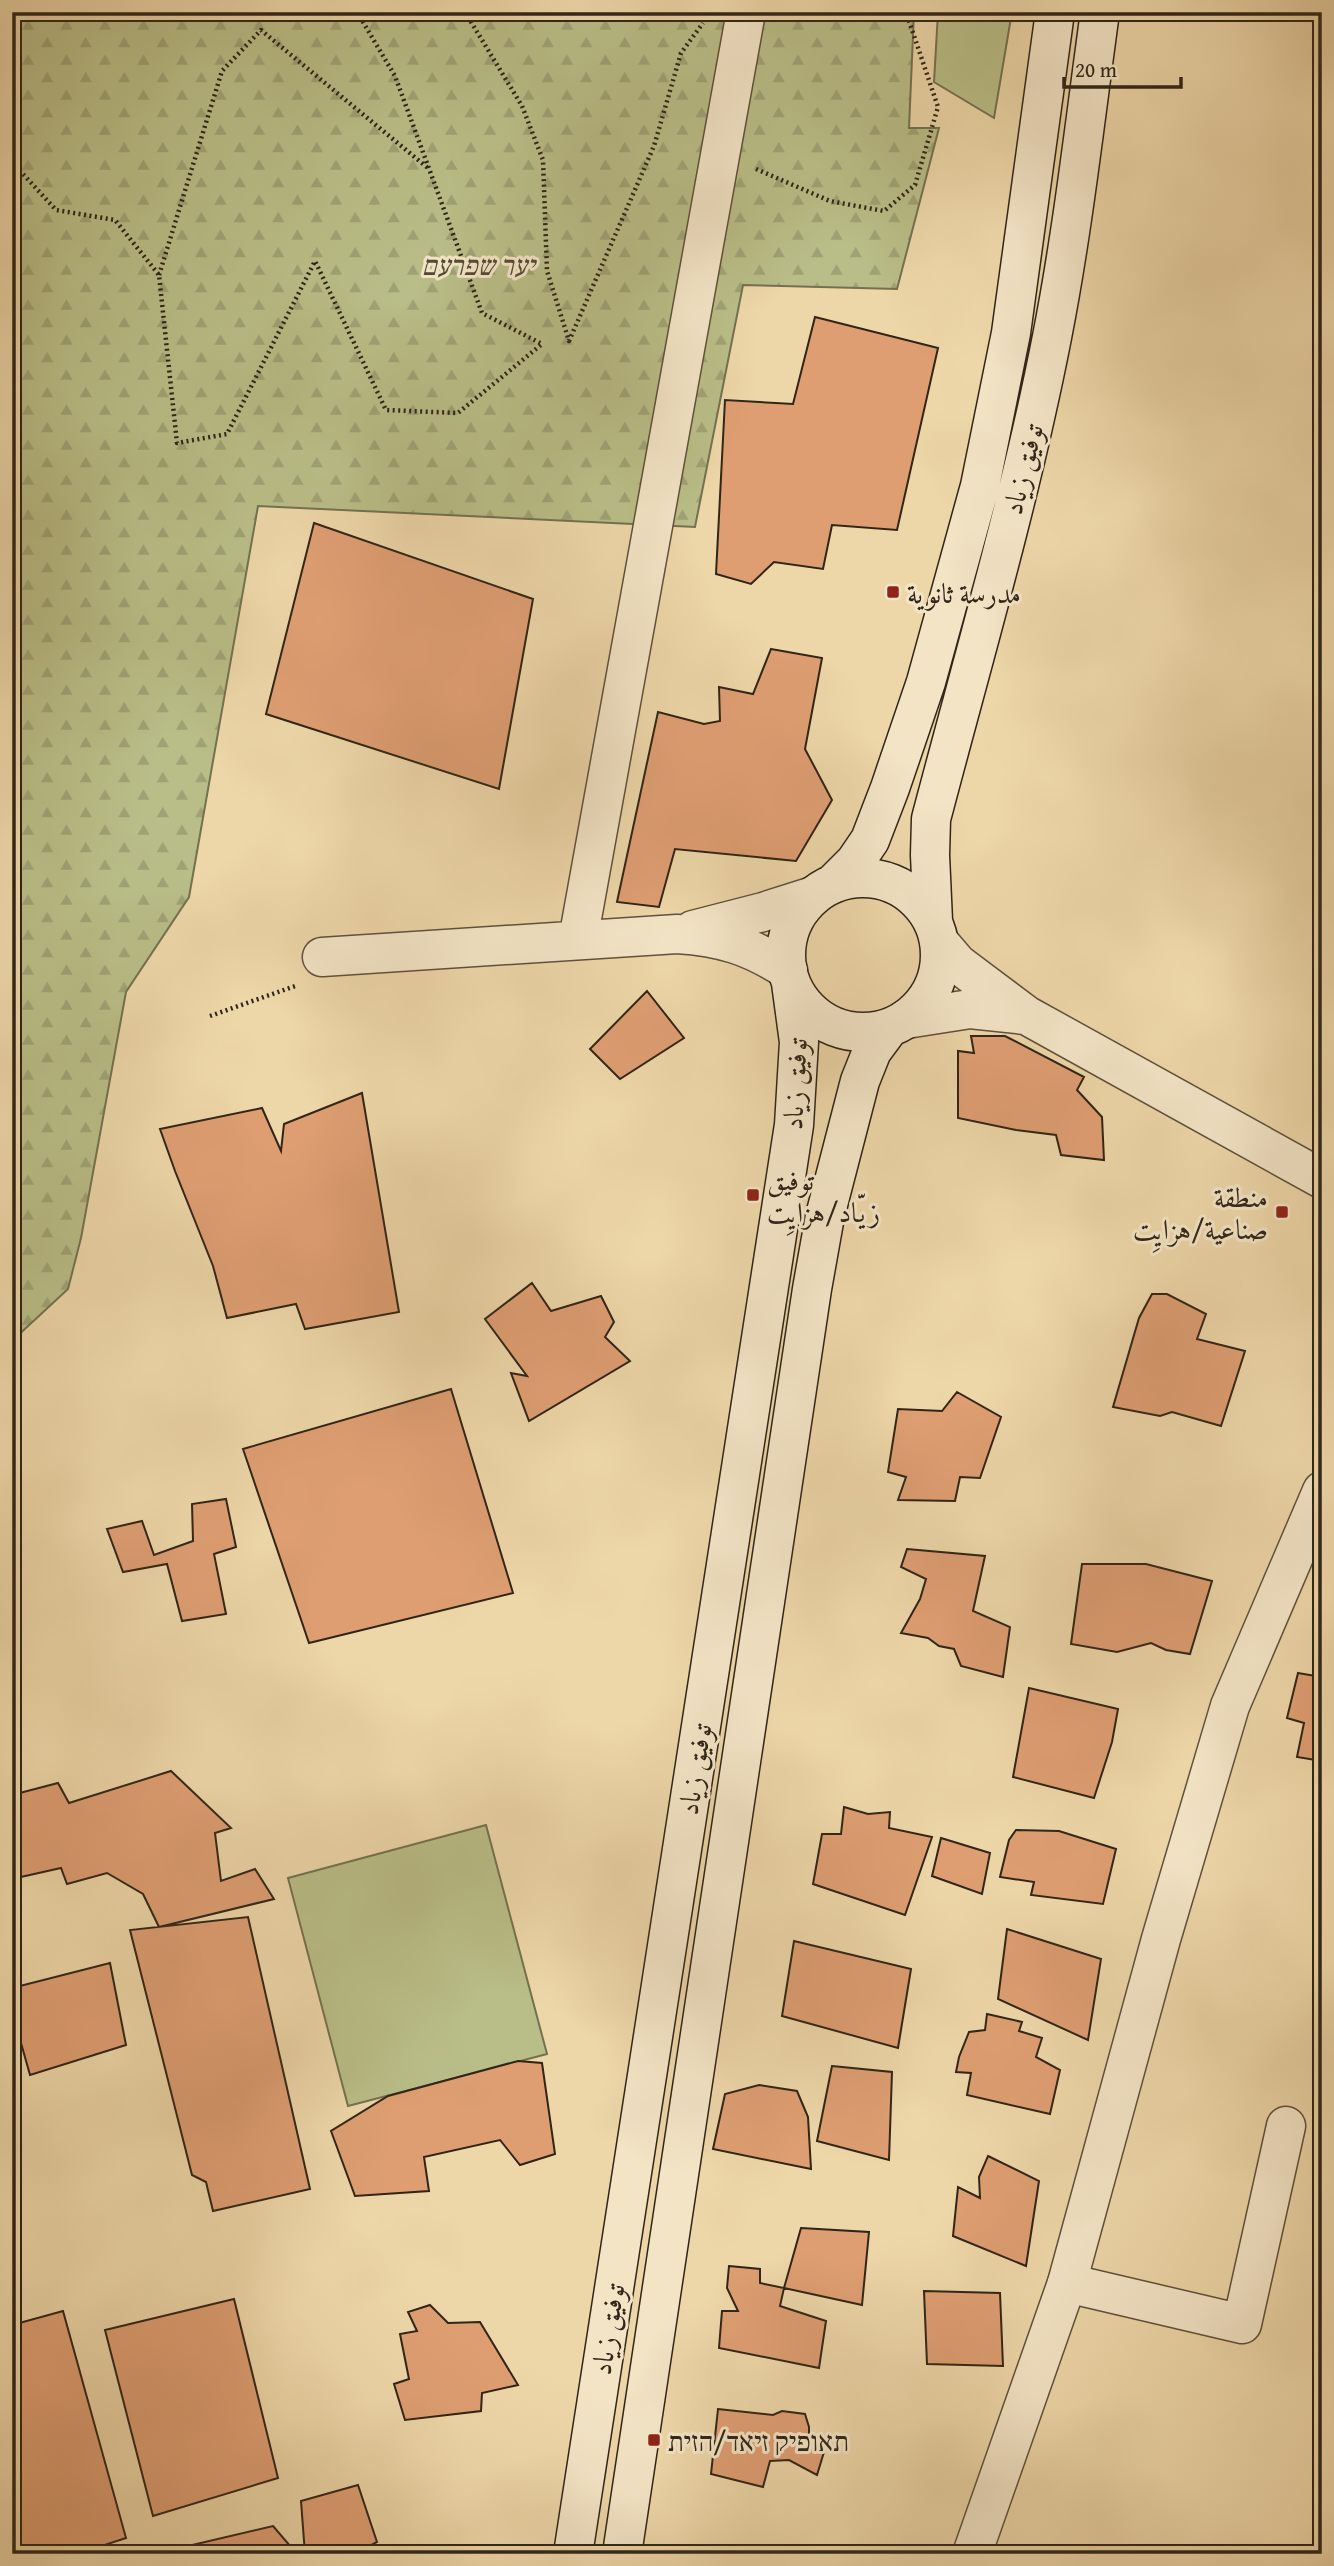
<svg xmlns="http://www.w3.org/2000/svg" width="1334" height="2566" font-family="'Gentium Book Plus',Amiri,'Frank Ruhl Libre',serif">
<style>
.grass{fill:#b9bd87;stroke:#747150;stroke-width:2}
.forest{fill:url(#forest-firs);stroke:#747150;stroke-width:2}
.building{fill:#de9e72;stroke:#302518;stroke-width:2}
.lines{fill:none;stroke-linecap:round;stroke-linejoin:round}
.minor-casing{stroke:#5f513c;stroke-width:41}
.tertiary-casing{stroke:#5f513c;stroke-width:41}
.secondary-casing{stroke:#302518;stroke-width:41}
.path{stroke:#302518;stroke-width:4.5;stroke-dasharray:2 3.5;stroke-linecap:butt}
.minor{stroke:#f3e4c6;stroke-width:38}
.tertiary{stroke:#f3e4c6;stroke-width:38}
.secondary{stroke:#f3e4c6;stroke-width:38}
.poi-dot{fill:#8f2418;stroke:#f3e4c6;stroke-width:2.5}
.labels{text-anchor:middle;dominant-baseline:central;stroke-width:6;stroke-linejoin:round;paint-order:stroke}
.park-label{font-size:28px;font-style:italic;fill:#524b34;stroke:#f3e4c6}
.street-label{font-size:28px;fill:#302518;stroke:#f3e4c6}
.poi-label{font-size:28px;fill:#302518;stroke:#f3e4c6;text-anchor:start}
</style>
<defs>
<pattern id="forest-firs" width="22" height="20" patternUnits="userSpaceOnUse" patternTransform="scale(1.75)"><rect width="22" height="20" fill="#b9bd87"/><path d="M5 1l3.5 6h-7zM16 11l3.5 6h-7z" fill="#9fa274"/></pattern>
</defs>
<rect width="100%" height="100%" fill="#edd6a8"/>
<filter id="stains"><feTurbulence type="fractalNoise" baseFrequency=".00286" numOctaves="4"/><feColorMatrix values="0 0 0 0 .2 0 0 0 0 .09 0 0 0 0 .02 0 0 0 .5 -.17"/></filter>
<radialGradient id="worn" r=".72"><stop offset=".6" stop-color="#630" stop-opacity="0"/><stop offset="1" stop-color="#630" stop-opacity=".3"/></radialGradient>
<!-- grass -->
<path class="grass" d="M 938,12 L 1012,12 L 994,118 L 934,82 Z
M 486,1825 L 547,2054 L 348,2106 L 288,1878 Z"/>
<!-- forest -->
<path class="forest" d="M 12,12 L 914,12 L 909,128 L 939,128 L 897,289 L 743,285 L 695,527 L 258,506 L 189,897 L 126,992 L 81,1238 L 68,1289 L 12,1341 Z"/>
<!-- building -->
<path class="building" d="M 815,317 L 938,348 L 897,530 L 832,525 L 823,569 L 774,562 L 751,584 L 716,574 L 725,400 L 793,404 Z
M 314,523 L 533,599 L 499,789 L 266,714 Z
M 771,649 L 822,658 L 805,749 L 832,800 L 796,861 L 675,849 L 659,907 L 617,902 L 658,712 L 704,724 L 720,721 L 719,687 L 753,694 Z
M 647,991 L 684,1038 L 620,1079 L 590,1049 Z
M 971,1036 L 1005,1036 L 1084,1077 L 1077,1090 L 1102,1117 L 1104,1160 L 1061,1155 L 1056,1135 L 1016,1130 L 958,1118 L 958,1051 L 974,1053 Z
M 362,1093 L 399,1312 L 305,1329 L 296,1304 L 227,1318 L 213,1266 L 175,1171 L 160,1129 L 262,1108 L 281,1151 L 284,1124 Z
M 532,1283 L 551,1311 L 601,1296 L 614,1322 L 605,1337 L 630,1361 L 529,1421 L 511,1373 L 527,1376 L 485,1319 Z
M 1152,1294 L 1167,1294 L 1206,1314 L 1197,1339 L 1245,1351 L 1221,1426 L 1172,1412 L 1160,1416 L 1113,1407 L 1139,1318 Z
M 451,1389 L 513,1593 L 309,1643 L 243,1449 Z
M 957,1392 L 1001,1417 L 980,1478 L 960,1477 L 955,1501 L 898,1500 L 906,1477 L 888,1472 L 898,1409 L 942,1411 Z
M 226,1499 L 236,1547 L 214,1554 L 226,1614 L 182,1621 L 167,1564 L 123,1572 L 107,1529 L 142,1521 L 154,1555 L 193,1541 L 192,1504 Z
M 907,1549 L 985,1556 L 973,1611 L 1010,1627 L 1003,1677 L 961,1666 L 954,1649 L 939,1646 L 928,1638 L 901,1633 L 920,1599 L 926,1579 L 901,1567 Z
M 1082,1564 L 1146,1564 L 1212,1581 L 1190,1654 L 1166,1650 L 1151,1643 L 1117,1652 L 1071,1644 Z
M 1298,1673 L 1322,1677 L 1322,1761 L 1297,1757 L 1304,1723 L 1287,1718 Z
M 1029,1688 L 1118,1709 L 1112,1742 L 1094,1798 L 1013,1777 Z
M 171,1771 L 231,1828 L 215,1833 L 221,1881 L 255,1869 L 274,1899 L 159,1927 L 143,1894 L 107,1873 L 67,1884 L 61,1868 L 12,1879 L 12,1795 L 58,1783 L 69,1803 Z
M 844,1807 L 868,1814 L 890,1812 L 889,1828 L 932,1837 L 905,1915 L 813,1884 L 822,1834 L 841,1834 Z
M 1016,1830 L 1059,1831 L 1116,1849 L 1103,1904 L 1031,1895 L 1034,1882 L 1000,1877 L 1009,1840 Z
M 941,1838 L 990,1853 L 982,1894 L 932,1876 Z
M 248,1917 L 310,2189 L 213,2211 L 206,2182 L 192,2175 L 130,1930 Z
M 1007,1929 L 1101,1959 L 1088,2040 L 998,1999 Z
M 794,1941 L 911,1969 L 898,2048 L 782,2016 Z
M 110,1963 L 126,2045 L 30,2075 L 12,2011 L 12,1988 Z
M 987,2014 L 1022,2022 L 1019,2031 L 1042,2038 L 1036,2057 L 1060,2070 L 1050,2114 L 967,2095 L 971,2073 L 956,2072 L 959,2057 L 969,2032 L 985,2030 Z
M 518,2061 L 542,2063 L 555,2154 L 520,2165 L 500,2140 L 424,2157 L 429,2191 L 355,2196 L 331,2131 L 388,2096 Z
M 832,2066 L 892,2072 L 889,2160 L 817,2141 Z
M 759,2085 L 797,2091 L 808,2117 L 811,2169 L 713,2149 L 725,2094 Z
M 988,2156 L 1039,2181 L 1026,2266 L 953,2236 L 958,2187 L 980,2198 L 979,2177 Z
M 801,2228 L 869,2232 L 862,2305 L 784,2288 Z
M 729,2266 L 760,2269 L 760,2283 L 784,2288 L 780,2306 L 826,2321 L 819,2368 L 719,2348 L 722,2311 L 738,2311 L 727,2288 Z
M 924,2291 L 1000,2293 L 1003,2366 L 927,2364 Z
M 234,2299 L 278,2478 L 153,2516 L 105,2330 Z
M 430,2305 L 448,2323 L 480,2322 L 518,2385 L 482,2393 L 481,2411 L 405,2420 L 394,2384 L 409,2379 L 400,2334 L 417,2331 L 408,2312 Z
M 63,2311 L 126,2538 L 77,2554 L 12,2554 L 12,2325 Z
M 718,2409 L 773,2415 L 782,2411 L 805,2414 L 809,2427 L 809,2445 L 824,2452 L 817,2475 L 789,2460 L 770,2461 L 763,2487 L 711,2474 Z
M 358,2485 L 377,2542 L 355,2554 L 305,2554 L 301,2501 Z
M 273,2526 L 297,2554 L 154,2554 Z"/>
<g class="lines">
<!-- minor casing -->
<g class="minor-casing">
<path id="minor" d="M 693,930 L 763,912 L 813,896
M 578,940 L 746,12
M 322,957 L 677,934 C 723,937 750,946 788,970
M 1067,2283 L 1242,2324 L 1286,2126"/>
</g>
<!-- tertiary casing -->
<g class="tertiary-casing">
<path id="tertiary" d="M 940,943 L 958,964 L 1026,1015 L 1322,1179
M 906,1019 L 970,1009 L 1025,1015
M 972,2554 L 1067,2283 L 1161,1939 L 1230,1706 L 1322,1491"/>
</g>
<!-- secondary casing -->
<g class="secondary-casing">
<path id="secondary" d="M786 955a77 77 0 1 1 154 0a77 77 0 1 1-154 0Z
M 834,883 L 855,862 L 870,840 L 890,788 L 926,682 L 980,486 L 1011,333 L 1055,12
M 933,921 L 930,855 L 931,819 C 973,659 1020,500 1052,337 C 1073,230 1085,120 1100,12
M 573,2554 L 794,1125 L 799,1042 L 791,983
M 622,2554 L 812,1289 L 825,1216 L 860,1081 L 872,1051 L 889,1028"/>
</g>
<!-- path -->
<path class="path" d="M 465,12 L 522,106 L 543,160 L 547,271 L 569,341 L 654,146 L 681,53 L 703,23
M 12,162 L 56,210 L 115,220 L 159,275 L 177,443 L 227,434 L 315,261 L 386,410 L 458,413 L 542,344 L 482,313 L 395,76 L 357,12
M 756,169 L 830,201 L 884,211 L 915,185 L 938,107 L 906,12
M 159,275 L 222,71 L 261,30 L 429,169
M 210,1016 L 298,985"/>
<!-- minor -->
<use href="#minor" class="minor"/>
<!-- tertiary -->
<use href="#tertiary" class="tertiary"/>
<!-- secondary -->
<use href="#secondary" class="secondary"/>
</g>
<!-- markers -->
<g class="poi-dot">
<rect x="886" y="585" width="14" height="14" rx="3.5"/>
<rect x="746" y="1188" width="14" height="14" rx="3.5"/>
<rect x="1275" y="1205" width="14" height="14" rx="3.5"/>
<rect x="647" y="2433" width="14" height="14" rx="3.5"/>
</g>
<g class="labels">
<!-- park labels -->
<g class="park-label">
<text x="478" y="264">יער שפרעם</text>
</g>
<!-- street labels -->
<g class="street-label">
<text transform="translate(1022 469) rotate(-76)">توفيق زياد</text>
<text transform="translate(794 1084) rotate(-87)">توفيق زياد</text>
<text transform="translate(694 1769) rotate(-81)">توفيق زياد</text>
<text transform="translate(607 2329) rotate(-81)">توفيق زياد</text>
</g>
<!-- poi labels -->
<g class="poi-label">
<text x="907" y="592">مدرسة ثانوية</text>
<text x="767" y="1179">توفيق<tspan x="767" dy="32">زيّاد/هزايِت</tspan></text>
<text x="1268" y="1196" text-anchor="end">منطقة<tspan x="1268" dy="32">صناعية/هزايِت</tspan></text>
<text x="668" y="2440">תאופיק זיאד/הזית</text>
</g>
</g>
<!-- margin -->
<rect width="1334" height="2566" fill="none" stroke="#edd6a8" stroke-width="42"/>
<rect x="14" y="14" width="1306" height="2538" fill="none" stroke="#302518" stroke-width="3.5"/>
<rect x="21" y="21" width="1292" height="2524" fill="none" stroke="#302518" stroke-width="2"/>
<!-- scale -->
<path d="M1064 77v10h117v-10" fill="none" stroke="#302518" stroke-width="3.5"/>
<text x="1075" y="77" font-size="21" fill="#302518" stroke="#f3e4c6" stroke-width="5" paint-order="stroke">20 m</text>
<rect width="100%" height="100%" filter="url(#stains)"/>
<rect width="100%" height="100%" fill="url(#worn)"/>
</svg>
